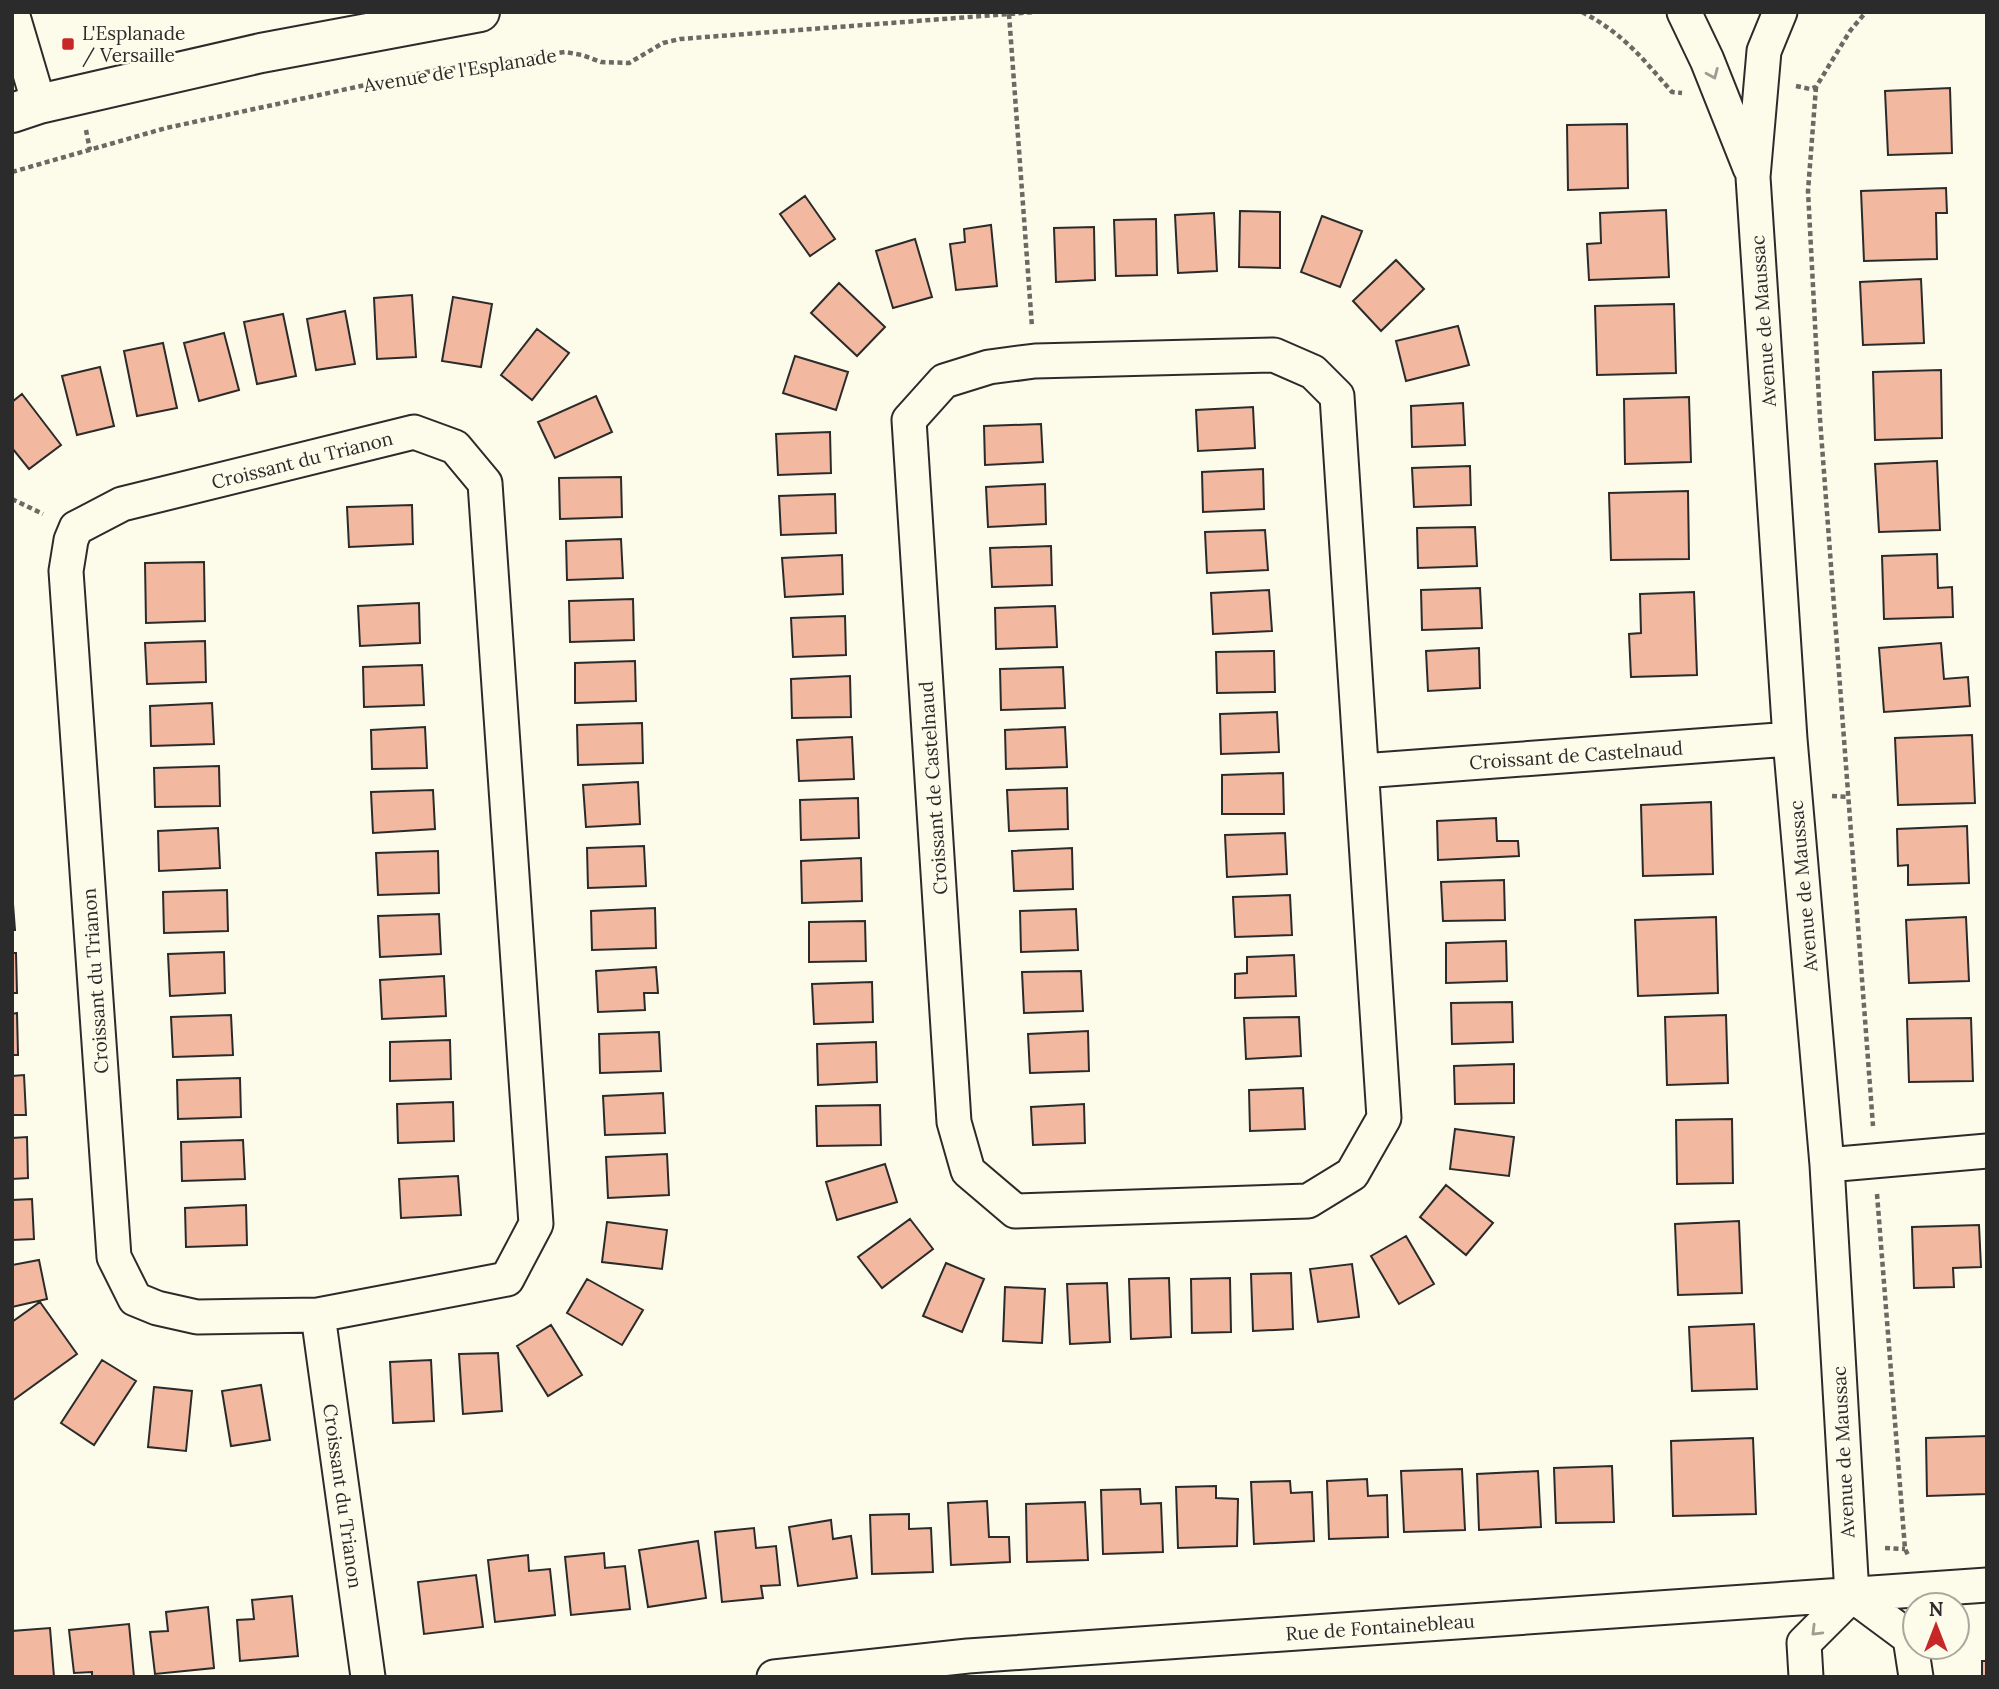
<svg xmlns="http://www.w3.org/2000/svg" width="1999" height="1689" font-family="Lora,serif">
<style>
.building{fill:#f2b8a0;stroke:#2b2b2b;stroke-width:2}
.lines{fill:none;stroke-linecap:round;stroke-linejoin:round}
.street-casing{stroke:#2b2b2b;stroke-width:37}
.secondary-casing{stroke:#2b2b2b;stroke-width:42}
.path{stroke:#6a6964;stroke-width:4.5;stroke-dasharray:5 3.5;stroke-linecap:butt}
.street{stroke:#fdfbea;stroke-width:33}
.secondary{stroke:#fdfbea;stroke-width:38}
.oneway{stroke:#9e9d94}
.poi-dot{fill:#c62828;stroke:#fdfbea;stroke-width:2.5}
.labels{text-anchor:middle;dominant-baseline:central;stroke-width:5;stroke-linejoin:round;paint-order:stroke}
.poi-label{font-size:19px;fill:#2b2b2b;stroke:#fdfbea;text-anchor:start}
.street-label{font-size:19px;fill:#2b2b2b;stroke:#fdfbea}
</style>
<rect width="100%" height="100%" fill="#fdfbea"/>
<!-- building -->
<path class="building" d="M 1950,88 L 1952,153 L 1888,155 L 1885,91 Z
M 1627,124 L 1628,188 L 1568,190 L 1567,125 Z
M 1946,188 L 1947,213 L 1936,213 L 1937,259 L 1864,261 L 1861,191 Z
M 805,196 L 835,239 L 810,256 L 780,214 Z
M 1666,210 L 1669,277 L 1589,280 L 1587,244 L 1601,243 L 1600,213 Z
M 1240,211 L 1280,212 L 1280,268 L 1239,267 Z
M 1214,213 L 1217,271 L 1178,273 L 1175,215 Z
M 1322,216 L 1362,231 L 1340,287 L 1301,272 Z
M 1156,219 L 1157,275 L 1116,276 L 1114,220 Z
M 991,225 L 997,286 L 956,290 L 950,244 L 965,242 L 964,229 Z
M 1094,227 L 1095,280 L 1056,282 L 1054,228 Z
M 915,239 L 932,297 L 893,308 L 876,251 Z
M 1396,260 L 1424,289 L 1381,331 L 1353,301 Z
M 1921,279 L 1924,343 L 1863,345 L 1860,282 Z
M 839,283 L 885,327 L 857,356 L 811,313 Z
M 412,295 L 416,357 L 377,359 L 374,298 Z
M 453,297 L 492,304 L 481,367 L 442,361 Z
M 1674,304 L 1676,373 L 1597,375 L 1595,306 Z
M 345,311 L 355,364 L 316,370 L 307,319 Z
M 283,314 L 296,376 L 257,384 L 244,322 Z
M 1458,326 L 1469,365 L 1406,381 L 1396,341 Z
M 537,329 L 569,353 L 532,400 L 501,375 Z
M 224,333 L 239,390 L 199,401 L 184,343 Z
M 163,343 L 177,408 L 137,416 L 124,351 Z
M 795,356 L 848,372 L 836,410 L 783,393 Z
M 100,367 L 114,426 L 77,435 L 62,376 Z
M 1941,370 L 1942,438 L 1875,440 L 1873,372 Z
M 22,394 L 61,445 L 29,469 L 12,448 L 12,402 Z
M 596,396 L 612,432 L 555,458 L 538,422 Z
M 1689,397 L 1691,462 L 1625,464 L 1624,399 Z
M 1463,403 L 1465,445 L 1412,447 L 1411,406 Z
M 1253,407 L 1255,448 L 1198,451 L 1196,410 Z
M 1041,424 L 1043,462 L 985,465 L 984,426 Z
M 830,432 L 831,473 L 778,475 L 776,434 Z
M 1937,461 L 1940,530 L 1879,532 L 1875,464 Z
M 1470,466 L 1471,505 L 1414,507 L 1412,468 Z
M 1263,469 L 1264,509 L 1203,512 L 1202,472 Z
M 621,477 L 622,517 L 560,519 L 559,478 Z
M 1045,484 L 1046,524 L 988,527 L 986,487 Z
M 1688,491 L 1689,559 L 1611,560 L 1609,493 Z
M 835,494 L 836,533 L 781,535 L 779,496 Z
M 412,505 L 413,544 L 349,547 L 347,507 Z
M 1475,527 L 1477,566 L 1418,568 L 1417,528 Z
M 1265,530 L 1268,570 L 1207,573 L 1205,532 Z
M 621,539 L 623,578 L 567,580 L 566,541 Z
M 1051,546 L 1052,585 L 992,587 L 990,548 Z
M 1937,554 L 1938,588 L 1952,587 L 1953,617 L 1884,619 L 1882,556 Z
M 842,555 L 843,594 L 785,597 L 782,558 Z
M 204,562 L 205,621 L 146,623 L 145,563 Z
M 1480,588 L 1482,628 L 1422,630 L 1421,590 Z
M 1269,590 L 1272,631 L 1213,634 L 1211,593 Z
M 1694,592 L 1697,675 L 1631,677 L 1629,634 L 1641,633 L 1640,594 Z
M 633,599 L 634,640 L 570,642 L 569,601 Z
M 419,603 L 420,643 L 360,646 L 358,606 Z
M 1055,606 L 1057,647 L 996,649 L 995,608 Z
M 845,616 L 846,655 L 793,657 L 791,618 Z
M 205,641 L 206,682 L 147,684 L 145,643 Z
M 1941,643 L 1944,679 L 1968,677 L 1970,706 L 1884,712 L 1879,648 Z
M 1479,648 L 1480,688 L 1428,691 L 1426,651 Z
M 1274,651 L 1275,692 L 1217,693 L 1216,652 Z
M 635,661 L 636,701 L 575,703 L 575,663 Z
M 422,665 L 424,705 L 364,707 L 363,667 Z
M 1063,667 L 1065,708 L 1001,710 L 1000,669 Z
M 850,676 L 851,717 L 792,718 L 791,679 Z
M 212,703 L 214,744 L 151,746 L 150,706 Z
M 1277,712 L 1279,752 L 1221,754 L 1220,714 Z
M 642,723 L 643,763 L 578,765 L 577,725 Z
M 425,727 L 427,768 L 372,769 L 371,730 Z
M 1065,727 L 1067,767 L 1006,769 L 1005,730 Z
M 1972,735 L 1975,803 L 1898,805 L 1895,738 Z
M 852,737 L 854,779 L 799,781 L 797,740 Z
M 219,766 L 220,806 L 155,807 L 154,768 Z
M 1283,773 L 1284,814 L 1222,814 L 1222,775 Z
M 638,782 L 640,824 L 586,827 L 583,785 Z
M 1067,788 L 1068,829 L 1009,831 L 1007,790 Z
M 433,790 L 435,829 L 373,833 L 371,792 Z
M 858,798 L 859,838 L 801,840 L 800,800 Z
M 1711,802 L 1713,874 L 1643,876 L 1641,805 Z
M 1496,818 L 1497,841 L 1518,841 L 1519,856 L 1438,860 L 1437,821 Z
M 1967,826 L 1969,883 L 1908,885 L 1908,865 L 1898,866 L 1897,829 Z
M 218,828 L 220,868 L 159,871 L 158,831 Z
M 1285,833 L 1287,874 L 1227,877 L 1225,835 Z
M 644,846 L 646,886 L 588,888 L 587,848 Z
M 1072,848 L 1073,889 L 1014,891 L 1012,851 Z
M 438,851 L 439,893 L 378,895 L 376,853 Z
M 861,858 L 862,901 L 802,903 L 801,861 Z
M 1504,880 L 1505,920 L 1443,921 L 1441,882 Z
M 227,890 L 228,931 L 164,933 L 163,892 Z
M 12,891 L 15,930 L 12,930 Z
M 1290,895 L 1292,935 L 1235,937 L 1233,897 Z
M 655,908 L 656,948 L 592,950 L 591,911 Z
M 1076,909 L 1078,950 L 1021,952 L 1020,911 Z
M 439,914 L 441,954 L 380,957 L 378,916 Z
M 1716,917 L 1718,993 L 1638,996 L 1635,920 Z
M 1966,917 L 1969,981 L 1909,983 L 1906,920 Z
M 865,921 L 866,961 L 809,962 L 809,922 Z
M 1506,941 L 1507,981 L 1446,983 L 1446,943 Z
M 224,952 L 225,993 L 170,996 L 168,954 Z
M 12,953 L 16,953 L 17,993 L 12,993 Z
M 1294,955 L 1296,996 L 1235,998 L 1235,974 L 1247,973 L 1247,957 Z
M 656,967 L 658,993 L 644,993 L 645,1010 L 598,1012 L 596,971 Z
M 1081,971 L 1083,1011 L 1024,1013 L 1022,972 Z
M 444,976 L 446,1016 L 382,1019 L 380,980 Z
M 872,982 L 873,1022 L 814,1024 L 812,984 Z
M 1512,1002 L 1513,1042 L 1452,1044 L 1451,1003 Z
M 17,1013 L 18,1055 L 12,1055 L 12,1014 Z
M 231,1015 L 233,1055 L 173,1057 L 171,1017 Z
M 1726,1015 L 1728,1083 L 1667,1085 L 1665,1017 Z
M 1299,1017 L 1301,1056 L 1246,1059 L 1244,1018 Z
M 1971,1018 L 1973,1081 L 1909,1082 L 1907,1019 Z
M 1088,1031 L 1089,1071 L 1030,1073 L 1028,1034 Z
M 659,1032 L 661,1071 L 600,1073 L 599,1034 Z
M 450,1040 L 451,1079 L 390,1081 L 390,1042 Z
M 876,1042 L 877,1082 L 818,1085 L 817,1044 Z
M 1514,1064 L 1514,1103 L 1455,1104 L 1454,1066 Z
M 24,1075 L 26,1115 L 12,1115 L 12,1076 Z
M 240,1078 L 241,1117 L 178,1119 L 177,1080 Z
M 1303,1088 L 1305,1129 L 1250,1131 L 1249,1090 Z
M 663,1093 L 665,1133 L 605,1135 L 603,1096 Z
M 453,1102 L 454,1141 L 398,1143 L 397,1104 Z
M 1084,1104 L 1085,1143 L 1033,1145 L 1031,1107 Z
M 880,1105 L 881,1145 L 817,1146 L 816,1106 Z
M 1732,1119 L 1733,1183 L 1677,1184 L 1676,1120 Z
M 1455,1129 L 1514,1137 L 1509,1176 L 1450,1169 Z
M 27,1137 L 28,1178 L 12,1179 L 12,1138 Z
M 243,1140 L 245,1179 L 182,1181 L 181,1142 Z
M 667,1154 L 669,1195 L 608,1198 L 606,1157 Z
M 885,1164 L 897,1202 L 837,1220 L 826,1182 Z
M 458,1176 L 461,1215 L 401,1218 L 399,1179 Z
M 1446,1185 L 1493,1223 L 1466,1255 L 1420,1217 Z
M 32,1199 L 34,1239 L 12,1240 L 12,1200 Z
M 246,1205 L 247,1245 L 186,1247 L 185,1208 Z
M 910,1219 L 933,1249 L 882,1288 L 858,1257 Z
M 1739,1221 L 1742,1293 L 1678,1295 L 1675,1224 Z
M 607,1222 L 667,1230 L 662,1269 L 602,1262 Z
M 1979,1225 L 1981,1267 L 1953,1268 L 1954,1287 L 1914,1288 L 1912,1227 Z
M 1406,1236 L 1434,1284 L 1399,1304 L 1371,1256 Z
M 39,1260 L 47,1299 L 12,1307 L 12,1265 Z
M 946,1263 L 984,1279 L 962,1332 L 923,1316 Z
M 1352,1264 L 1359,1317 L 1318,1322 L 1310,1269 Z
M 1291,1273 L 1293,1329 L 1253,1331 L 1251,1274 Z
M 1169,1278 L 1171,1337 L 1131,1339 L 1129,1279 Z
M 1230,1278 L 1231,1332 L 1192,1333 L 1191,1279 Z
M 587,1279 L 643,1310 L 622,1345 L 567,1313 Z
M 1107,1283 L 1110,1342 L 1070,1344 L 1067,1284 Z
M 1005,1287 L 1045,1289 L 1042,1343 L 1003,1341 Z
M 40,1302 L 77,1354 L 12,1401 L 12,1322 Z
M 1754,1324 L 1757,1389 L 1692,1391 L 1689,1327 Z
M 551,1325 L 582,1375 L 548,1396 L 517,1346 Z
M 498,1353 L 502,1411 L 463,1414 L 459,1354 Z
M 102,1360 L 136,1381 L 94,1445 L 61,1423 Z
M 431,1360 L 434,1421 L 393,1423 L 390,1362 Z
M 261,1385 L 270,1440 L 231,1446 L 222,1391 Z
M 154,1387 L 192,1391 L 186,1451 L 148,1447 Z
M 1987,1436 L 1987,1494 L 1927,1496 L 1926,1438 Z
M 1753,1438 L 1756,1514 L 1673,1516 L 1671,1441 Z
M 1612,1466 L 1614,1522 L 1556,1523 L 1554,1468 Z
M 1462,1469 L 1465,1530 L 1404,1532 L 1401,1471 Z
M 1538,1471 L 1541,1527 L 1479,1530 L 1477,1474 Z
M 1367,1479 L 1368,1496 L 1387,1495 L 1388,1537 L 1329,1539 L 1327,1481 Z
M 1290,1481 L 1291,1493 L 1312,1492 L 1314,1541 L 1254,1544 L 1251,1482 Z
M 1216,1486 L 1216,1498 L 1238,1499 L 1237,1546 L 1178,1548 L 1176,1487 Z
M 1140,1489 L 1141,1504 L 1161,1503 L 1163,1552 L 1103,1554 L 1101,1490 Z
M 987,1501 L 989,1537 L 1009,1537 L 1010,1562 L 951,1565 L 948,1503 Z
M 1085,1502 L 1088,1560 L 1027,1562 L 1026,1504 Z
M 909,1514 L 909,1529 L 931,1528 L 933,1572 L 872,1574 L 870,1515 Z
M 831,1520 L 833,1539 L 851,1536 L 857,1578 L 798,1586 L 789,1527 Z
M 754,1528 L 756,1548 L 776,1546 L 780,1585 L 761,1586 L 763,1598 L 722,1602 L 715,1532 Z
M 698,1541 L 706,1598 L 648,1607 L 639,1550 Z
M 604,1553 L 605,1568 L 625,1566 L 630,1609 L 571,1615 L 565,1557 Z
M 528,1555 L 529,1571 L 550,1569 L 555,1615 L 495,1622 L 488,1560 Z
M 476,1575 L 483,1627 L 424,1634 L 418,1582 Z
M 292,1596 L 298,1656 L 240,1661 L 237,1620 L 254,1619 L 252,1600 Z
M 208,1607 L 214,1668 L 155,1674 L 150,1632 L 168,1631 L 166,1612 Z
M 129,1624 L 134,1677 L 92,1677 L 92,1672 L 74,1673 L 69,1630 Z
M 50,1628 L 54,1677 L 12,1677 L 12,1631 Z
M 1982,1661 L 1987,1661 L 1987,1677 L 1982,1677 Z"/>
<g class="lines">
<!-- street casing -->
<g class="street-casing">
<path id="street" d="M 1684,12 L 1707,60 L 1750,168
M 1780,12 L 1764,51 L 1753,177 L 1790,739 L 1827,1165 L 1852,1595
M 12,13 L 39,104
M 1274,355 L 1313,372 L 1337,396 L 1384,1118 L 1352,1174 L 1308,1201 L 1015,1211 L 968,1171 L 954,1122 L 909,420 L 944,381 L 989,367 L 1035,361 Z
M 414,432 L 455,447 L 485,483 L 536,1224 L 507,1279 L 318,1315 L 197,1317 L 157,1308 L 135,1299 L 114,1257 L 66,571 L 71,540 L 76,528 L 122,504 Z
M 1362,771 L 1790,739
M 1827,1165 L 1987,1151
M 318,1315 L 368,1677
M 1852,1595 L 1910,1638 L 1916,1677
M 774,1677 L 968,1656 L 1987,1585
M 1806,1677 L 1804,1643 L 1852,1595"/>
</g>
<!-- secondary casing -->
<g class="secondary-casing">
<path id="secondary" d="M 12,113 L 39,104 L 261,53 L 480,12"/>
</g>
<!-- path -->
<path class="path" d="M 1582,12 C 1624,34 1642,58 1672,92 L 1682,93
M 1009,14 L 1032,327
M 1796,86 L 1810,89 L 1816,87 L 1850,31 L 1866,12
M 1816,87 L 1808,191 L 1820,419 L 1873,1126
M 86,130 L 90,150
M 12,172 L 166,128 L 347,89 L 426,72 L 565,52 L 582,55 L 601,62 L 629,63 L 663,43 L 680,39 L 1035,12
M 12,499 L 43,514
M 1832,796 L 1848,797
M 1877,1194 L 1905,1549 L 1908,1555
M 1885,1548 L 1905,1549"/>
<!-- street -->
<use href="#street" class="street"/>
<!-- secondary -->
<use href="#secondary" class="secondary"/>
</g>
<!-- one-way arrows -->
<defs><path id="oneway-chevron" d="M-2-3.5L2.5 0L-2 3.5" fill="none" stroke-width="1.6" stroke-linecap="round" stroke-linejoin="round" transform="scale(1.75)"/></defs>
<g class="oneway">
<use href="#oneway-chevron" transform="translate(1713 74) rotate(67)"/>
<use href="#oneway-chevron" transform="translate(1816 1631) rotate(135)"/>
</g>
<!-- markers -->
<rect class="poi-dot" x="61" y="37" width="14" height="14" rx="3.5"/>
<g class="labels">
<!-- poi labels -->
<g class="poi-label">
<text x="82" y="33">L'Esplanade<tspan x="82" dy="22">/ Versaille</tspan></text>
</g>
<!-- street labels -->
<g class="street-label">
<text transform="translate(460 70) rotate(-9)">Avenue de l'Esplanade</text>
<text transform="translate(1763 321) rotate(-94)">Avenue de Maussac</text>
<text transform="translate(302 460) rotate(-14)">Croissant du Trianon</text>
<text transform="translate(1576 755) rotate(-4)">Croissant de Castelnaud</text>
<text transform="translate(933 788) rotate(-94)">Croissant de Castelnaud</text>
<text transform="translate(1803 886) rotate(-95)">Avenue de Maussac</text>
<text transform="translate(95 981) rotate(-94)">Croissant du Trianon</text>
<text transform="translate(1843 1452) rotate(-93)">Avenue de Maussac</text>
<text transform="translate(343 1496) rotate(82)">Croissant du Trianon</text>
<text transform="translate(1380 1627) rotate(-4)">Rue de Fontainebleau</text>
</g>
</g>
<!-- border -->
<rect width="1999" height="1689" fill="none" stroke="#2b2b2b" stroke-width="28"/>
<!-- north arrow -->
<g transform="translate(1936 1626)"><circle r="33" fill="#fdfbea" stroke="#a9a89e" stroke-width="2"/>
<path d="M0-5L12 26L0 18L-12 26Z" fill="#c62828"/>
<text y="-10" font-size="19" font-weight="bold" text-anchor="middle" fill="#2b2b2b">N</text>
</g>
</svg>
